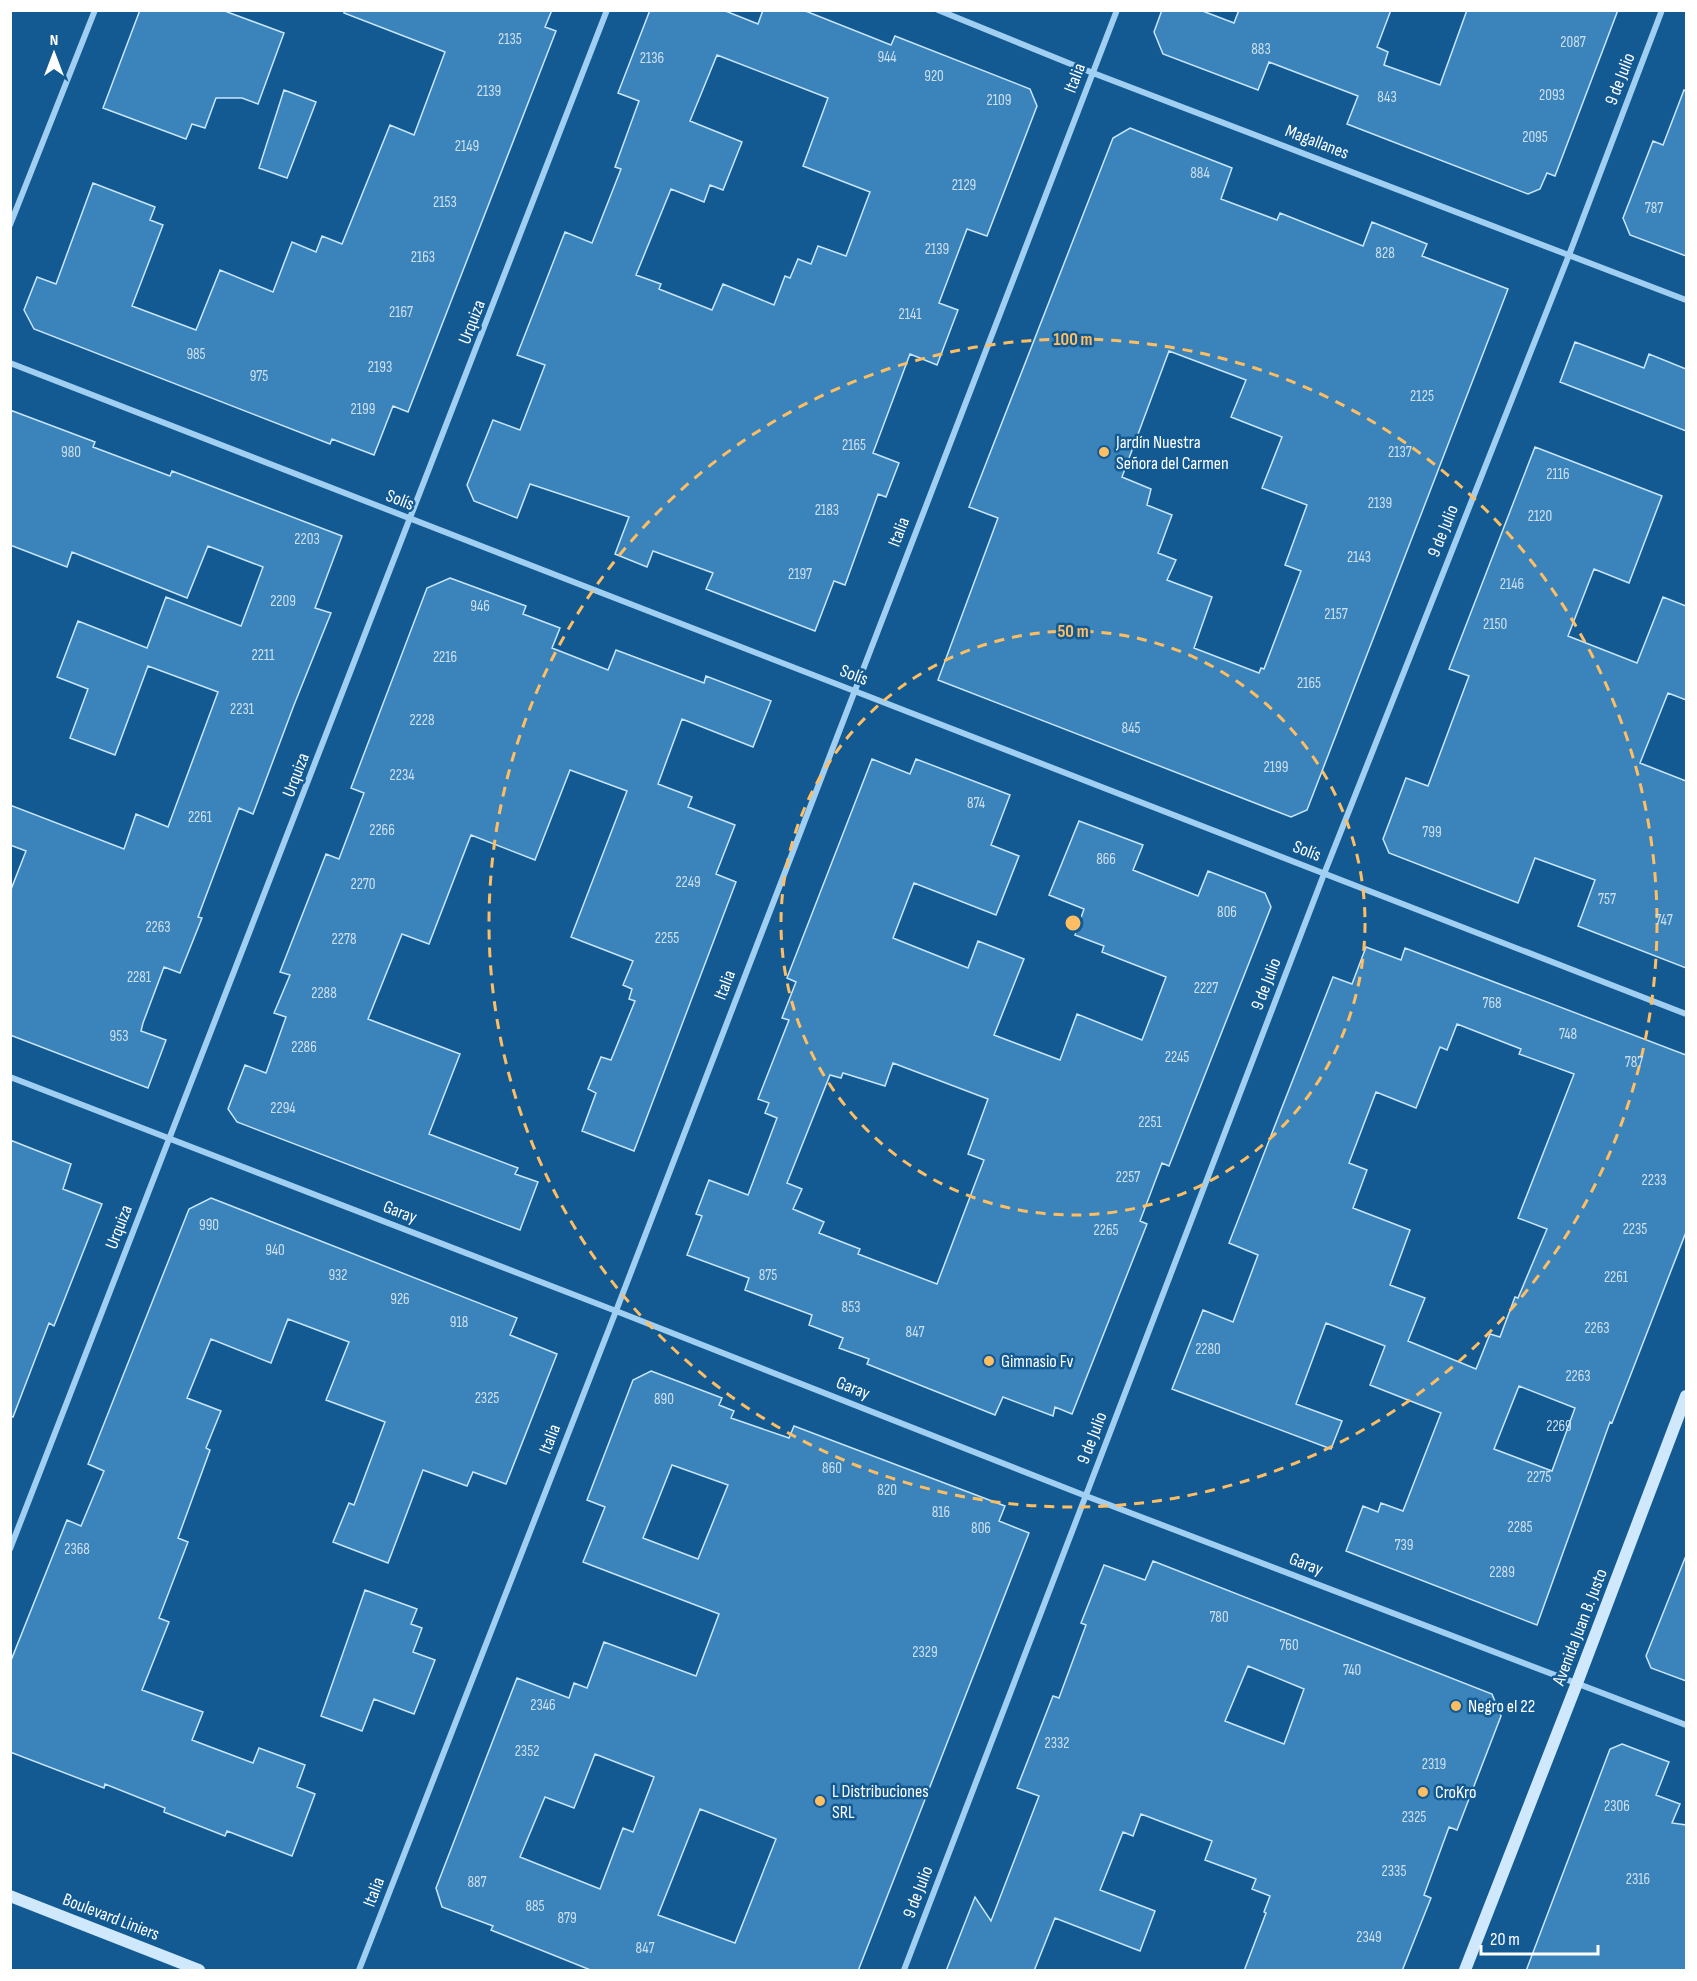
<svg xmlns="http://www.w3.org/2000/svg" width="1697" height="1981" font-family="'Sofia Sans Condensed',sans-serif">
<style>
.building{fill:#3b84bb;stroke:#c8e6fd;stroke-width:1.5;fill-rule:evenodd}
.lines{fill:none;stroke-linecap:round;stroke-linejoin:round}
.street{stroke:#a0cff2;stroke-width:6}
.secondary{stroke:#cfe8fc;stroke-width:12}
.ring{fill:none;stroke:#ffbe61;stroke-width:3;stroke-dasharray:10 8}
.poi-dot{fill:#ffbe61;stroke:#135a93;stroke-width:2}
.labels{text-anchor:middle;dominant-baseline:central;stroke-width:5;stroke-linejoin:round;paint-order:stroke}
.number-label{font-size:15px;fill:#cee0ee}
.street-label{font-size:18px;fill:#fff;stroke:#135a93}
.poi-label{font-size:18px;fill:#fff;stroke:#135a93;text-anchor:start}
.centre{fill:#ffbe61;stroke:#135a93;stroke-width:3}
.ring-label{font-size:18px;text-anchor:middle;font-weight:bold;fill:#ffbe61;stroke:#135a93;stroke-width:5;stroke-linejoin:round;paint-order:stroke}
</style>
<rect width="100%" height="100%" fill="#135a93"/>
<!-- building -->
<path class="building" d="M 140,10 L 222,10 L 284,33 L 258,104 L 242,98 L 216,98 L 205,128 L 192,124 L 186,139 L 103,108 Z
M 344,10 L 552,10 L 545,27 L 556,31 L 408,412 L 393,406 L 374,455 L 332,439 L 330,444 L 34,329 L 24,310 L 37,277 L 56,284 L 93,183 L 155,207 L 150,220 L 163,225 L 132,306 L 196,330 L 220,270 L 273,292 L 292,242 L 316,252 L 322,236 L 342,244 L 390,125 L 414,135 L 445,52 L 344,13 Z
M 650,10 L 723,10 L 758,24 L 763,10 L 803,10 L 891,45 L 895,36 L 1030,89 L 1037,106 L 987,236 L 967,229 L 939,303 L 958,310 L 937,365 L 910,354 L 873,453 L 899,463 L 886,497 L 878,494 L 845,585 L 834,581 L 815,631 L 706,589 L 713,573 L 653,551 L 647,567 L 615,554 L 629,517 L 530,484 L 517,518 L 474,501 L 467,485 L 493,420 L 520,430 L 545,365 L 517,355 L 565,232 L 592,243 L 621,169 L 615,167 L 639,101 L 618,93 ZM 717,55 L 828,98 L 803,166 L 870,192 L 846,256 L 818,246 L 811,264 L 798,259 L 790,278 L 785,276 L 774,305 L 723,284 L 712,310 L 659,289 L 661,284 L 636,275 L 671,189 L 704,202 L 710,185 L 723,190 L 742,142 L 690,121 Z
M 1162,10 L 1200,10 L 1234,23 L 1239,10 L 1391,10 L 1377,47 L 1388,52 L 1384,65 L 1440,85 L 1467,10 L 1618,10 L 1555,176 L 1547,173 L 1540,189 L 1528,194 L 1347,124 L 1358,96 L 1269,62 L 1258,90 L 1163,54 L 1154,32 Z
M 284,90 L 316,102 L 287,178 L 259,168 Z
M 1684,90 L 1686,91 L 1686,256 L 1630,235 L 1623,218 L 1653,141 L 1663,145 Z
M 1130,128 L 1232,168 L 1221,199 L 1277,220 L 1280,213 L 1363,246 L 1372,222 L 1427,244 L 1422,256 L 1508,289 L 1307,810 L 1291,817 L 938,680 L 998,518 L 969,507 L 1113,138 ZM 1169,351 L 1246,380 L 1231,417 L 1282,437 L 1262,488 L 1307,505 L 1285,565 L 1301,571 L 1264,669 L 1261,668 L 1259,673 L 1194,648 L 1212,597 L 1167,580 L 1176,560 L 1158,553 L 1172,515 L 1147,505 L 1151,489 L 1122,477 Z
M 1575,342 L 1644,368 L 1649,354 L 1686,369 L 1686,431 L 1560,382 Z
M 10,410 L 95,442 L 93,447 L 170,476 L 172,471 L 342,536 L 315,608 L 331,613 L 294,705 L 253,814 L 239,808 L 198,917 L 202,918 L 180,973 L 164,967 L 143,1023 L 141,1031 L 166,1040 L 148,1088 L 10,1035 L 10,892 L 26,851 L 10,845 L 10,805 L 124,849 L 136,814 L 168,827 L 218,692 L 148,666 L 115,755 L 70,738 L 88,689 L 57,677 L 78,621 L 147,648 L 166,597 L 241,626 L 263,567 L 208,546 L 187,598 L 72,552 L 67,567 L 10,545 Z
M 1535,447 L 1662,496 L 1629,583 L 1594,569 L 1568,636 L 1637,663 L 1663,597 L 1686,606 L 1686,700 L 1668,693 L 1640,763 L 1686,781 L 1686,968 L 1578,926 L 1595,880 L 1535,858 L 1518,903 L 1389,853 L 1383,839 L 1406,778 L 1428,786 L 1469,676 L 1449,669 Z
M 450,578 L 526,606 L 523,614 L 560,628 L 552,648 L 608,670 L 616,650 L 704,683 L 706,676 L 771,701 L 753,747 L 682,719 L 658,784 L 692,797 L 688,807 L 735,825 L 716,874 L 736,882 L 634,1151 L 582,1131 L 596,1093 L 588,1089 L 601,1057 L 611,1060 L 635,1001 L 629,999 L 632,989 L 623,985 L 633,961 L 571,937 L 627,791 L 570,770 L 535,860 L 471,835 L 429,944 L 402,934 L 368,1019 L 460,1054 L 429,1134 L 518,1168 L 515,1174 L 538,1182 L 520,1230 L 237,1122 L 228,1109 L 245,1065 L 266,1073 L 286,1017 L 274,1013 L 290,975 L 280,972 L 326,854 L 339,859 L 364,793 L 351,788 L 427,588 Z
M 872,759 L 910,774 L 916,759 L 1010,795 L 991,845 L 1019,856 L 996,915 L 914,883 L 893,938 L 968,968 L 978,941 L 1024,959 L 994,1035 L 1060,1060 L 1077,1014 L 1142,1040 L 1166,977 L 1102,952 L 1104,946 L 1075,935 L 1084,909 L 1049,895 L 1079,821 L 1143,845 L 1133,870 L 1198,896 L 1208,871 L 1265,893 L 1271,907 L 1169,1166 L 1162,1163 L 1140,1221 L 1147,1224 L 1072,1414 L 1055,1407 L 1053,1416 L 1003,1397 L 995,1415 L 867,1364 L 869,1359 L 839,1348 L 843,1338 L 809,1325 L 812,1315 L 745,1290 L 749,1278 L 687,1255 L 702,1216 L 696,1214 L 709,1180 L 748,1195 L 777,1118 L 765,1113 L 769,1103 L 758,1099 L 789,1020 L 782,1018 L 796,982 L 787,978 ZM 893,1063 L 988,1099 L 968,1154 L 984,1160 L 937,1284 L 858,1254 L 860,1249 L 819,1233 L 824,1222 L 793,1209 L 802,1189 L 787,1183 L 830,1075 L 841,1078 L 843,1073 L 885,1086 Z
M 1366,947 L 1401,960 L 1405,948 L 1686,1055 L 1686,1232 L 1612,1423 L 1610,1422 L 1537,1625 L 1346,1551 L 1363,1506 L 1378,1512 L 1381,1503 L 1403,1511 L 1441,1413 L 1370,1385 L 1385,1346 L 1326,1323 L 1296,1404 L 1342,1421 L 1331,1449 L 1172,1389 L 1203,1310 L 1233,1322 L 1258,1255 L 1229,1243 L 1333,977 L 1352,984 ZM 1457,1024 L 1521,1049 L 1519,1054 L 1574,1074 L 1518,1218 L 1547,1229 L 1518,1298 L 1515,1297 L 1500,1337 L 1490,1334 L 1476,1369 L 1408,1341 L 1425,1298 L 1390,1285 L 1410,1230 L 1353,1208 L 1367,1170 L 1349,1163 L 1376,1092 L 1416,1108 L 1440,1047 L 1447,1050 ZM 1519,1386 L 1575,1408 L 1552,1471 L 1494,1449 Z
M 10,1140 L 71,1164 L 63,1189 L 102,1204 L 54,1326 L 49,1323 L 13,1417 L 10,1416 Z
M 211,1198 L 517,1318 L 510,1335 L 557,1354 L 506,1484 L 473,1472 L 467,1486 L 423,1470 L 388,1563 L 333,1542 L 349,1503 L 354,1505 L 385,1422 L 326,1400 L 349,1342 L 288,1319 L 271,1363 L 211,1339 L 187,1398 L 221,1411 L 206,1448 L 210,1450 L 178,1538 L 188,1542 L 159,1618 L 169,1622 L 142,1690 L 203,1712 L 192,1740 L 253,1763 L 259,1748 L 305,1765 L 297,1787 L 315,1794 L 292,1856 L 227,1831 L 225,1836 L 164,1812 L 165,1808 L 105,1784 L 104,1788 L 10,1752 L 10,1663 L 67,1520 L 81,1526 L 104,1471 L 88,1464 L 189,1209 Z
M 651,1371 L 722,1398 L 719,1405 L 734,1411 L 731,1418 L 789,1438 L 794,1426 L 1005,1506 L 999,1521 L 1029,1533 L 858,1971 L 593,1971 L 491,1930 L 493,1926 L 442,1907 L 436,1888 L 517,1678 L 569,1698 L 574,1683 L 587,1688 L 604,1642 L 696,1676 L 719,1614 L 583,1562 L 605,1507 L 587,1500 L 633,1380 ZM 672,1465 L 728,1485 L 698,1559 L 643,1538 ZM 595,1754 L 654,1777 L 633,1832 L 623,1828 L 600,1889 L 520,1857 L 545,1797 L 574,1808 ZM 700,1809 L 776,1839 L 735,1943 L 658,1915 Z
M 1685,1558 L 1686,1559 L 1686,1681 L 1651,1668 L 1646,1656 Z
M 1153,1561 L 1492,1694 L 1501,1716 L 1457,1830 L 1449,1827 L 1424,1895 L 1431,1898 L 1402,1971 L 1244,1971 L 1266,1913 L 1264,1912 L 1270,1896 L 1252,1889 L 1256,1879 L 1205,1860 L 1212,1841 L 1141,1814 L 1133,1836 L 1123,1832 L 1100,1890 L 1155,1911 L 1140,1951 L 1055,1918 L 1034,1971 L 946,1971 L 975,1897 L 991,1921 L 1039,1796 L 1017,1788 L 1053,1696 L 1059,1698 L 1086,1625 L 1081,1623 L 1104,1565 L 1145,1580 ZM 1248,1666 L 1304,1689 L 1284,1744 L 1225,1721 Z
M 365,1590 L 417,1609 L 411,1624 L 422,1628 L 413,1652 L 435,1660 L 414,1714 L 374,1699 L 362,1731 L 321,1716 Z
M 1622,1744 L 1669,1762 L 1656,1795 L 1680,1804 L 1672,1823 L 1686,1825 L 1686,1971 L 1526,1971 L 1610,1749 Z"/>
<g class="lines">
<!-- street -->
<path class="street" d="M 938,10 L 1093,73 L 1686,300
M 10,225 L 95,10
M 10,363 L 1686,1014
M 10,1077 L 616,1311 L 1086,1496 L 1686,1725
M 10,1549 C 208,1036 410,524 607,10
M 359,1970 L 616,1311 L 1117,10
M 904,1970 L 1324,874 L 1569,255 L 1662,10"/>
<!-- secondary -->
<path class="secondary" d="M 10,1896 L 199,1970
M 1465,1970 L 1577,1683 L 1686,1396"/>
</g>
<!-- distance rings -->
<g class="ring">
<circle cx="1073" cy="923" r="292"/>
<circle cx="1073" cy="923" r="584"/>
</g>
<!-- markers -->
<g class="poi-dot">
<circle cx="1104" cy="452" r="6"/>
<circle cx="989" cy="1361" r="6"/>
<circle cx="1456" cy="1706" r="6"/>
<circle cx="1423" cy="1792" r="6"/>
<circle cx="820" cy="1801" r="6"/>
</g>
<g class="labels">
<!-- number labels -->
<g class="number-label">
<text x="510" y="39">2135</text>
<text x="1573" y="42">2087</text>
<text x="1261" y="49">883</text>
<text x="887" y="57">944</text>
<text x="652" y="58">2136</text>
<text x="934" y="76">920</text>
<text x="489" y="91">2139</text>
<text x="1552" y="95">2093</text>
<text x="1387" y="97">843</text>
<text x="999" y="100">2109</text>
<text x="1535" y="137">2095</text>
<text x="467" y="146">2149</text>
<text x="1200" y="173">884</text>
<text x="964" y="185">2129</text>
<text x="445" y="202">2153</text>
<text x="1654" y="208">787</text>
<text x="937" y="249">2139</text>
<text x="1385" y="253">828</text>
<text x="423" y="257">2163</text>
<text x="401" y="312">2167</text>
<text x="910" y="314">2141</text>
<text x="196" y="354">985</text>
<text x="380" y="367">2193</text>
<text x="259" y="376">975</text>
<text x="1422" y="396">2125</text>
<text x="363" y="409">2199</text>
<text x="854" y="445">2165</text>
<text x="71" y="452">980</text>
<text x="1400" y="452">2137</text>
<text x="1558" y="474">2116</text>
<text x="1380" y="503">2139</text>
<text x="827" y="510">2183</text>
<text x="1540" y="516">2120</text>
<text x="307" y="539">2203</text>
<text x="1359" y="557">2143</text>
<text x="800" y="574">2197</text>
<text x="1512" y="584">2146</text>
<text x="283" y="601">2209</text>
<text x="480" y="606">946</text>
<text x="1336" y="614">2157</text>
<text x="1495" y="624">2150</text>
<text x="263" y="655">2211</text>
<text x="445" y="657">2216</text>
<text x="1309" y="683">2165</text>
<text x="242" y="709">2231</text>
<text x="422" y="720">2228</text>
<text x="1131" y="728">845</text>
<text x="1276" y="767">2199</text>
<text x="402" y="775">2234</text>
<text x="976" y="803">874</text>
<text x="200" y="817">2261</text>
<text x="382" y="830">2266</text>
<text x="1432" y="832">799</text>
<text x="1106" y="859">866</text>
<text x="688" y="882">2249</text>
<text x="363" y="884">2270</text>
<text x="1607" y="899">757</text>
<text x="1227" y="912">806</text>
<text x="1664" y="920">747</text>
<text x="158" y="927">2263</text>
<text x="667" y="938">2255</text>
<text x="344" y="939">2278</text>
<text x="139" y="977">2281</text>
<text x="1206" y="988">2227</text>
<text x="324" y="993">2288</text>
<text x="1492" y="1003">768</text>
<text x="1568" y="1034">748</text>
<text x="119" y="1036">953</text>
<text x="304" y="1047">2286</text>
<text x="1177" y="1057">2245</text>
<text x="1634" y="1062">787</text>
<text x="283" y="1108">2294</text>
<text x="1150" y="1122">2251</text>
<text x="1128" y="1177">2257</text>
<text x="1654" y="1180">2233</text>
<text x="209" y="1225">990</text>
<text x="1635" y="1229">2235</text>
<text x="1106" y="1230">2265</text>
<text x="275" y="1250">940</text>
<text x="338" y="1275">932</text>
<text x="768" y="1275">875</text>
<text x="1616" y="1277">2261</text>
<text x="400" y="1299">926</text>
<text x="851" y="1307">853</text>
<text x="459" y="1322">918</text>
<text x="1597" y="1328">2263</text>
<text x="915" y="1332">847</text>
<text x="1208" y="1349">2280</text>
<text x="1578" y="1376">2263</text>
<text x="487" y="1398">2325</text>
<text x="664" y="1399">890</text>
<text x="1559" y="1426">2269</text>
<text x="832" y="1468">860</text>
<text x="1539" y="1477">2275</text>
<text x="887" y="1490">820</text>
<text x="941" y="1512">816</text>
<text x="1520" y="1527">2285</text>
<text x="981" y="1528">806</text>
<text x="1404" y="1545">739</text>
<text x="77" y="1549">2368</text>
<text x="1502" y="1572">2289</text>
<text x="1219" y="1617">780</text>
<text x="1289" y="1645">760</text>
<text x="925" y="1652">2329</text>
<text x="1352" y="1670">740</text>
<text x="543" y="1705">2346</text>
<text x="1057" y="1743">2332</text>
<text x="527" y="1751">2352</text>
<text x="1434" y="1764">2319</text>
<text x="1617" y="1806">2306</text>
<text x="1414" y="1817">2325</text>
<text x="1394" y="1871">2335</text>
<text x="1638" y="1879">2316</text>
<text x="477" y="1882">887</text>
<text x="535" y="1906">885</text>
<text x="567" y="1918">879</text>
<text x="1369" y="1937">2349</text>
<text x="645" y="1948">847</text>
</g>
<!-- street labels -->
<g class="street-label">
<text transform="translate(1075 78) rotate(-69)">Italia</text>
<text transform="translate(1620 79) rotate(-69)">9 de Julio</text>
<text transform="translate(1317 142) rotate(21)">Magallanes</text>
<text transform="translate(472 322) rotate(-69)">Urquiza</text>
<text transform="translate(400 500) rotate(21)">Solís</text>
<text transform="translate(1443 531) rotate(-68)">9 de Julio</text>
<text transform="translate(899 532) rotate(-69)">Italia</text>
<text transform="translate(854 675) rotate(21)">Solís</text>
<text transform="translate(296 775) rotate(-69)">Urquiza</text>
<text transform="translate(1307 851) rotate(21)">Solís</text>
<text transform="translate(1266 984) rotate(-69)">9 de Julio</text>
<text transform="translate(725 985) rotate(-69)">Italia</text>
<text transform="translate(400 1212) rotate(21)">Garay</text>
<text transform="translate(119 1227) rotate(-69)">Urquiza</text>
<text transform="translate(853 1388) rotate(22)">Garay</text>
<text transform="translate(1092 1438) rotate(-69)">9 de Julio</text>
<text transform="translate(550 1439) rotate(-69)">Italia</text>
<text transform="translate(1306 1564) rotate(21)">Garay</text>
<text transform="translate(1580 1627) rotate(-69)">Avenida Juan B. Justo</text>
<text transform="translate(374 1892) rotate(-69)">Italia</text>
<text transform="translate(918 1892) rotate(-69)">9 de Julio</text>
<text transform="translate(111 1917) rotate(21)">Boulevard Liniers</text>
</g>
<!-- poi labels -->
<g class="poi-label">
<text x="1116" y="442">Jardín Nuestra<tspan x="1116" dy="21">Señora del Carmen</tspan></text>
<text x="1001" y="1361">Gimnasio Fv</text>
<text x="1468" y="1706">Negro el 22</text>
<text x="832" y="1791">L Distribuciones<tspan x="832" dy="21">SRL</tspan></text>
<text x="1435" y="1792">CroKro</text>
</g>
</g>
<circle cx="1073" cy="923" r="9" class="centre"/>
<g class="ring-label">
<text x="1073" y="345">100 m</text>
<text x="1073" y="637">50 m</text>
</g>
<!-- border -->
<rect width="1697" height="1981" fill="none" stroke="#ffffff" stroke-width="24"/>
<!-- north arrow -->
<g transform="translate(54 54)" stroke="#135a93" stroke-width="4.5" paint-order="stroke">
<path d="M0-4.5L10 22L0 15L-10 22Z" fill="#ffffff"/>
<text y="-9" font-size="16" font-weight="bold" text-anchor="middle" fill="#ffffff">N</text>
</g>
<!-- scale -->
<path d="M1481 1945v9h117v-9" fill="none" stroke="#ffffff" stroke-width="3"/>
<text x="1490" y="1945" font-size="18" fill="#ffffff" stroke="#135a93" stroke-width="4.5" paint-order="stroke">20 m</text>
</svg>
